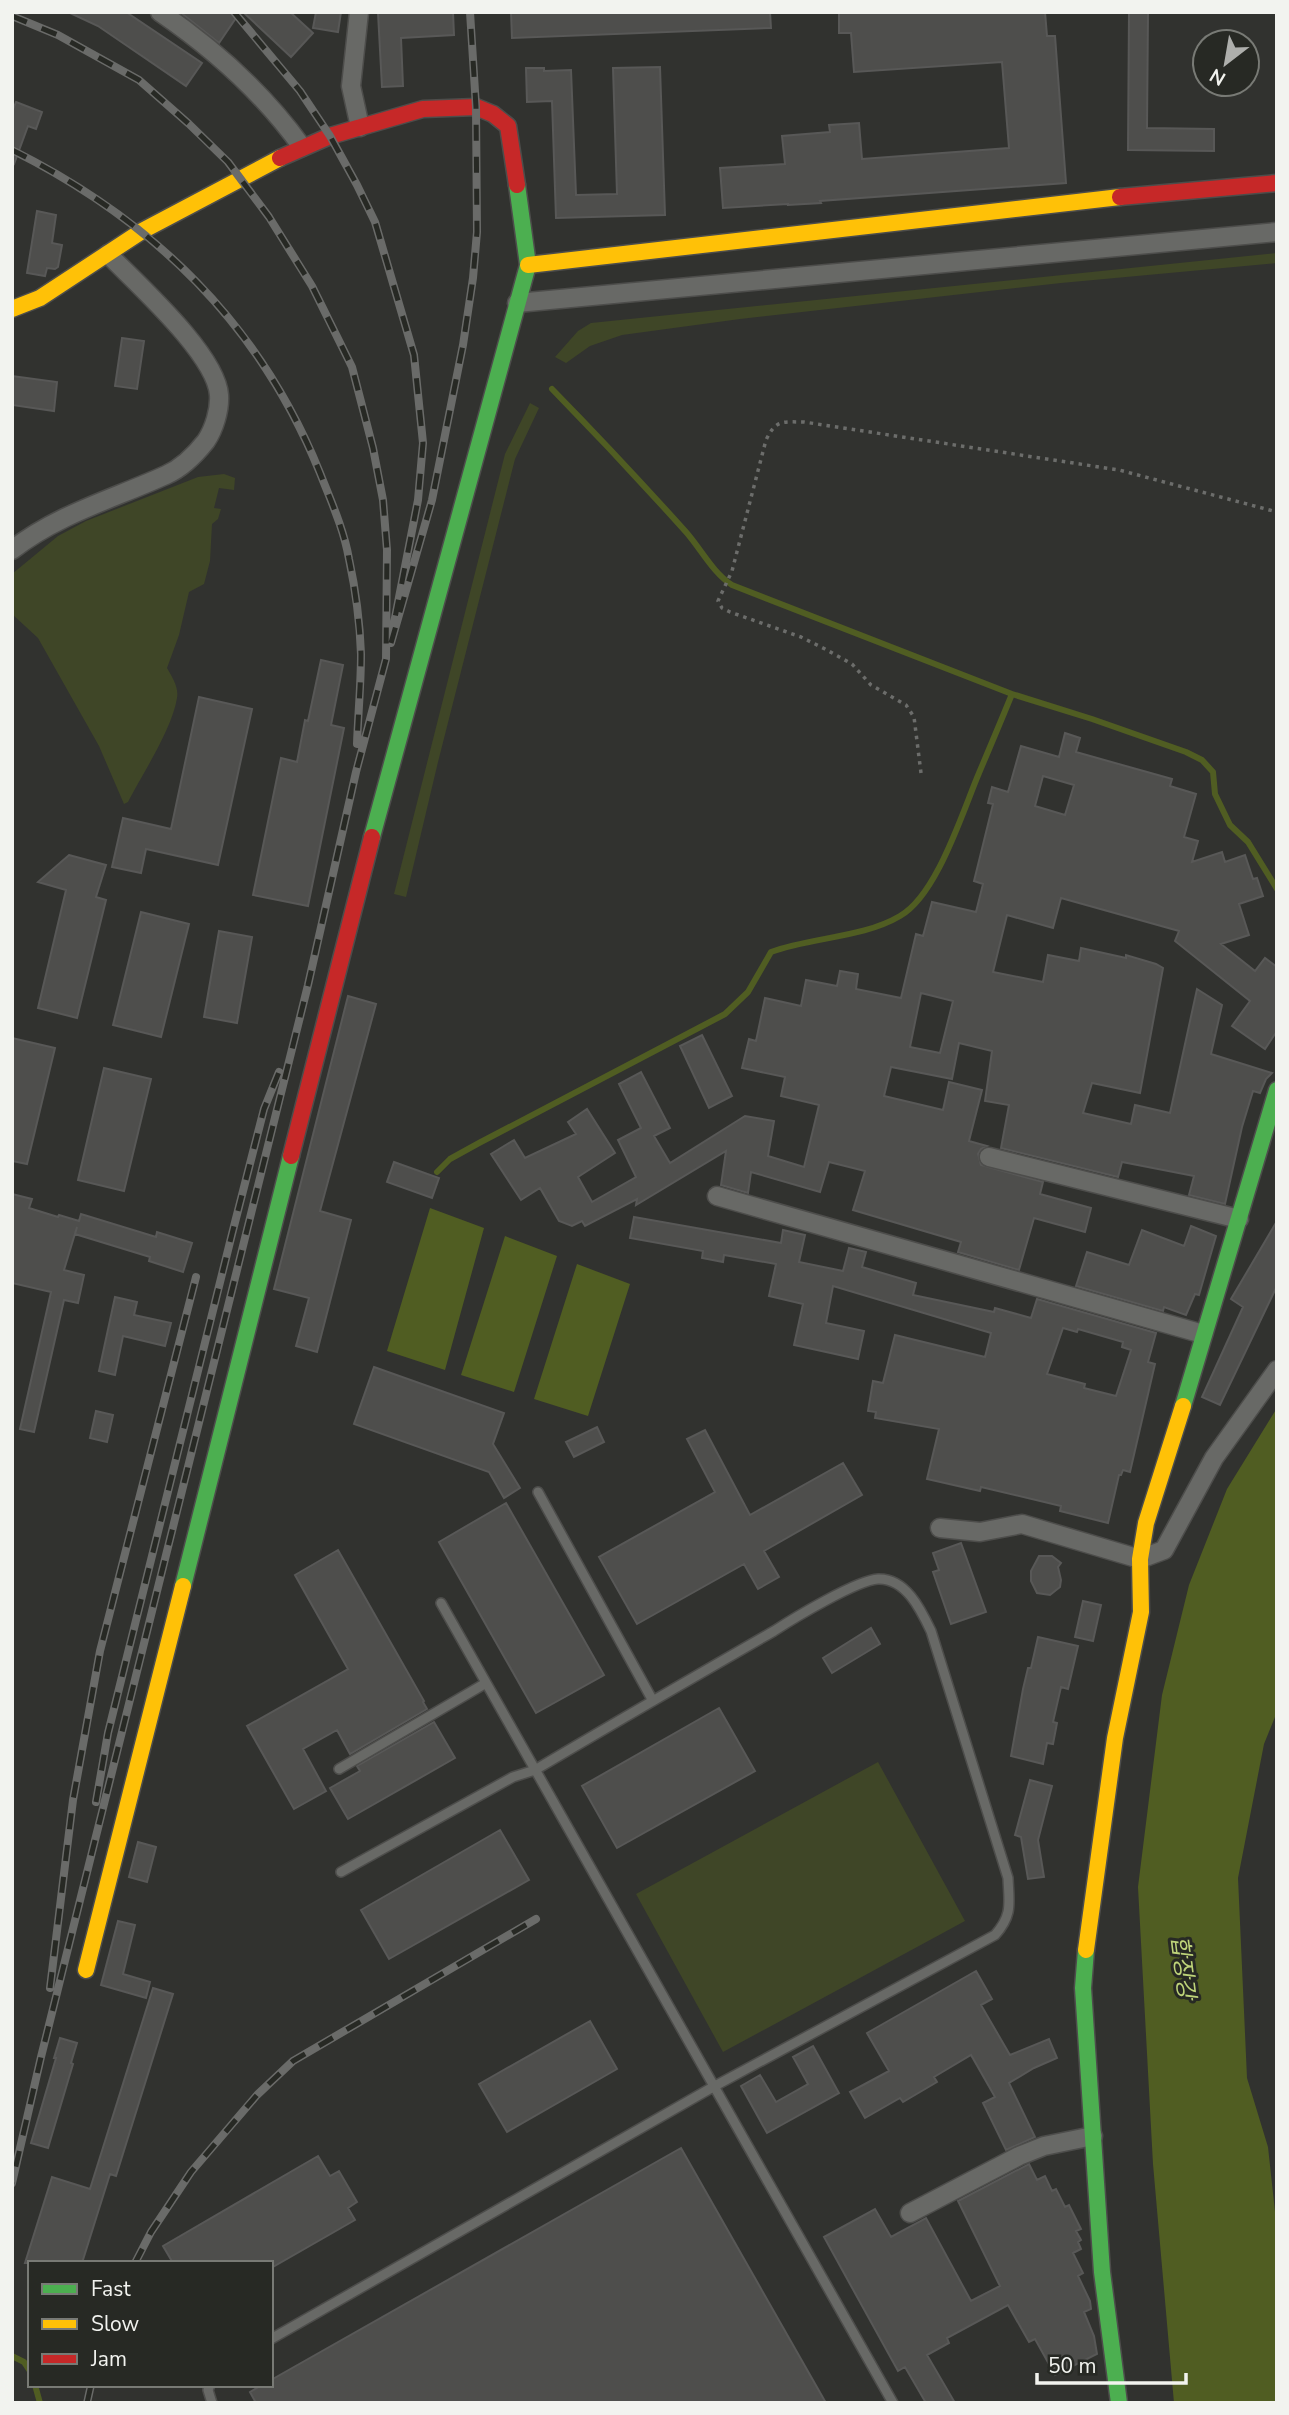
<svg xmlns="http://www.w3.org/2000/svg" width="1289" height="2415" font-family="'Nunito Sans','Noto Sans KR',sans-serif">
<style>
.green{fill:#3f4627}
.water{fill:#505d22}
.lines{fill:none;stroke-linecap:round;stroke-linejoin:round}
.stream{stroke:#505d22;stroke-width:6}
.building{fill:#4e4e4c;stroke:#585857;stroke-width:2;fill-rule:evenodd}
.lane-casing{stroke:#4d4d4b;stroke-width:12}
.street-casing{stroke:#4d4d4b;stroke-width:21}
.fast-casing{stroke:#4d4d4b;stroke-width:19}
.slow-casing{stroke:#4d4d4b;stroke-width:19}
.jam-casing{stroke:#4d4d4b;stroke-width:19}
.path{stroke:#6c6d6b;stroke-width:3.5;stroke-dasharray:3.5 5;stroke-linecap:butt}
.lane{stroke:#686966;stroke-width:9}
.street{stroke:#686966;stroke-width:18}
.fast{stroke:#4caf50;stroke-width:16}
.slow{stroke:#ffc107;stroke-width:16}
.jam{stroke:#c62828;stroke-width:16}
.rail-casing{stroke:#6a6b69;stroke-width:8}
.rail{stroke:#272924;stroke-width:5;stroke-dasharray:16;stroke-linecap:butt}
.labels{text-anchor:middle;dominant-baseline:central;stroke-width:6;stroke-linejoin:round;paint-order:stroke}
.water-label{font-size:23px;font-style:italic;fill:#bed479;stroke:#272924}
</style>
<rect width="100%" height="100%" fill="#31322f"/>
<!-- green -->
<path class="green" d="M 1277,253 L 1277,263 L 1061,283 L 740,319 L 622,335 L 590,346 L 566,363 L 555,357 L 578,331 L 591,323 Z
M 530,403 L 539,408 L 515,459 L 438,762 L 406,897 L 394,894 L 505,454 Z
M 224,474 L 235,478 L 234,490 L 219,488 L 214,508 L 221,509 L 218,519 L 212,524 L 210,561 L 204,584 L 189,592 L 179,635 L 167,668 C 172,677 179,687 177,698 C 172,729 143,773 128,802 L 124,804 L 99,746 L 38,638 L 12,614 L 12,574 L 58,536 L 86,521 L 198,477 Z
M 878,1762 L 965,1921 L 723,2052 L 636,1894 Z"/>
<!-- water -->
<path class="water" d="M 430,1208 L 484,1228 L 445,1370 L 387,1351 Z
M 505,1236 L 557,1256 L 514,1392 L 461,1375 Z
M 577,1264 L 630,1284 L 588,1416 L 534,1399 Z
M 1277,1408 L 1277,1712 L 1264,1744 L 1238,1878 L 1247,2078 L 1268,2147 L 1277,2230 L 1277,2403 L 1174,2403 L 1153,2164 L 1138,1887 L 1162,1695 L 1189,1585 L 1227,1489 Z"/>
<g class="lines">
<!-- stream -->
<path class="stream" d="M 552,389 C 598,436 642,483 686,532 C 701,549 713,573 732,585 L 1012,694 L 1092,719 L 1186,752 L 1202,760 L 1213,772 L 1215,794 L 1230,825 L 1248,842 L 1277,889
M 437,1172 L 450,1159 L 479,1143 L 725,1014 L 748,992 L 771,952 C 811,937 863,938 900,916 C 937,895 962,813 979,773 C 990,747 1001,721 1012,694
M 12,2356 L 24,2362 L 30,2371
M 35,2385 L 40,2403"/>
</g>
<!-- building -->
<path class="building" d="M 68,12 L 126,12 L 202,63 L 186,86 L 98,26 Z
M 180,12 L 240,12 L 219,43 Z
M 243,12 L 290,12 L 313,33 L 291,57 Z
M 316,12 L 341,12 L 338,32 L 313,28 Z
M 453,12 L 454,35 L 401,38 L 403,86 L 382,87 L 378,13 Z
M 511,12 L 770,12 L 771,28 L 512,38 Z
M 839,12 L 1045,12 L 1047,36 L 1055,36 L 1066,183 L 820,201 L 821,203 L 788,205 L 788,204 L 723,208 L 720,168 L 785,164 L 782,136 L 830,132 L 829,125 L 859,123 L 862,159 L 1009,148 L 1002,62 L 854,72 L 851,33 L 839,33 Z
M 1129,12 L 1148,12 L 1147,128 L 1214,129 L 1214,151 L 1128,150 Z
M 660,67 L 665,215 L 556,218 L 552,101 L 527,102 L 526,68 L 544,68 L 544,71 L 571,70 L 576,195 L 617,194 L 613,68 Z
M 16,102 L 42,112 L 36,129 L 28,126 L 14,164 L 12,163 L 12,112 Z
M 37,211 L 56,215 L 52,243 L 62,245 L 58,267 L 55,269 L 47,268 L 45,276 L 27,273 Z
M 122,338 L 144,341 L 137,389 L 115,386 Z
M 12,376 L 57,382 L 54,411 L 12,405 Z
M 321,660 L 343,665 L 331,725 L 344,728 L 308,906 L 253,895 L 281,758 L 297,762 L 305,720 L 308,721 Z
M 199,697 L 252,709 L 218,865 L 146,849 L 141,873 L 112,867 L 123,818 L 171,829 Z
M 1065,733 L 1080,738 L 1076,752 L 1172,779 L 1170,786 L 1196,794 L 1184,837 L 1198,841 L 1192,862 L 1222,852 L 1225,862 L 1245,855 L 1253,879 L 1257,878 L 1263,896 L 1239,904 L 1249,935 L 1221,944 L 1255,971 L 1265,958 L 1277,967 L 1277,1031 L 1265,1049 L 1232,1026 L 1250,1001 L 1175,941 L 1179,931 L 1061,898 L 1053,928 L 1007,915 L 993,972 L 1043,982 L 1048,955 L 1079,961 L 1081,948 L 1126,958 L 1126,955 L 1156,964 L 1163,968 L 1140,1093 L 1092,1083 L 1083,1113 L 1131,1124 L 1135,1105 L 1170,1113 L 1197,989 L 1222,1005 L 1211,1054 L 1272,1073 L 1266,1079 L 1260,1093 L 1253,1091 L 1242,1127 L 1225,1204 L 1189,1195 L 1194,1176 L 1122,1162 L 1118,1177 L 1001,1148 L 1009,1105 L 985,1101 L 992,1051 L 959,1043 L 952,1079 L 891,1067 L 884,1096 L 943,1110 L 949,1082 L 982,1090 L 969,1141 L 987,1146 L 981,1149 L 978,1154 L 981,1165 L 1043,1182 L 1040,1194 L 1091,1208 L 1085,1232 L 1034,1218 L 1019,1270 L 958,1252 L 961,1242 L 853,1210 L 865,1171 L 829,1162 L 820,1192 L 751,1172 L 748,1193 L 721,1185 L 726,1151 L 636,1205 L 637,1199 L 585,1226 L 582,1221 L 572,1226 L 559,1221 L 540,1188 L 521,1200 L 491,1154 L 514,1140 L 525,1158 L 576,1134 L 568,1122 L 587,1109 L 615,1153 L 578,1177 L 592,1202 L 636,1177 L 618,1140 L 641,1128 L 619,1084 L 641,1072 L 670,1128 L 654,1136 L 670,1163 L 745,1116 L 774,1121 L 768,1156 L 804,1167 L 819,1105 L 781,1096 L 785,1077 L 742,1068 L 749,1039 L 756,1041 L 765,998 L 801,1006 L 806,980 L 837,986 L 840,971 L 858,974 L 856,989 L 901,998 L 916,934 L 923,936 L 932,902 L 976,912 L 983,884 L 974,881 L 993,804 L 988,803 L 992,787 L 1008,792 L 1021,746 L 1059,757 ZM 1043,776 L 1074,785 L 1065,815 L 1035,806 ZM 921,993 L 953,1001 L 940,1053 L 910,1047 Z
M 69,855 L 106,865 L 96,897 L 106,900 L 77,1018 L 38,1008 L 66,890 L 38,882 Z
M 141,912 L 189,924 L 161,1037 L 113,1025 Z
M 219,931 L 252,937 L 237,1023 L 204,1017 Z
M 348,996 L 376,1004 L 320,1211 L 351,1220 L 317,1352 L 296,1346 L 309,1298 L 274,1289 Z
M 702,1035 L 732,1096 L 709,1108 L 680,1046 Z
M 12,1038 L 55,1048 L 27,1164 L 12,1161 Z
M 104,1068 L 151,1079 L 124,1191 L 78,1180 Z
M 394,1162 L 439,1178 L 432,1198 L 387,1182 Z
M 12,1194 L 32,1199 L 29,1208 L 58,1217 L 59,1215 L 79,1221 L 81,1214 L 156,1237 L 157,1232 L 192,1243 L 183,1272 L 149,1261 L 150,1257 L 75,1234 L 77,1227 L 64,1270 L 84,1275 L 78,1303 L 64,1300 L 34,1432 L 20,1429 L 51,1292 L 12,1283 Z
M 634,1217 L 781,1243 L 783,1230 L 805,1235 L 799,1262 L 843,1271 L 849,1248 L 866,1252 L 862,1267 L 916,1283 L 913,1295 L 994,1312 L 995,1308 L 1031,1318 L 1037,1299 L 1156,1333 L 1148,1362 L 1155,1364 L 1130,1472 L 1123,1470 L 1121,1475 L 1119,1475 L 1108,1523 L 1060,1511 L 1061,1506 L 981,1487 L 980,1491 L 927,1479 L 939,1429 L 875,1418 L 876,1412 L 868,1411 L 873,1381 L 883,1383 L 895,1335 L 985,1357 L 991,1333 L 833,1286 L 826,1323 L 864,1331 L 858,1359 L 794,1345 L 803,1304 L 769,1296 L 776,1264 L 724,1255 L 723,1262 L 702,1258 L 703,1251 L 630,1238 ZM 1063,1328 L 1077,1332 L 1078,1329 L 1123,1342 L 1122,1347 L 1131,1350 L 1116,1396 L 1084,1388 L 1085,1384 L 1047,1374 Z
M 1277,1221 L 1277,1286 L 1220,1405 L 1202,1397 L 1243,1307 L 1231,1299 Z
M 1191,1226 L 1216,1236 L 1199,1295 L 1195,1294 L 1186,1315 L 1164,1307 L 1163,1311 L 1076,1286 L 1087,1252 L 1129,1265 L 1142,1230 L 1184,1246 Z
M 115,1297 L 137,1302 L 134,1315 L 171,1323 L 165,1346 L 123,1336 L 115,1375 L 99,1371 Z
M 374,1367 L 504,1413 L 493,1444 L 520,1488 L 504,1498 L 489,1472 L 354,1424 Z
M 96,1411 L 113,1415 L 107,1442 L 90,1438 Z
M 597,1427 L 604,1442 L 574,1457 L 566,1442 Z
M 705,1430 L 750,1515 L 843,1463 L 862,1495 L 764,1551 L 779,1577 L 758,1589 L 744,1564 L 637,1624 L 599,1557 L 715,1492 L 687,1439 Z
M 506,1503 L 604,1675 L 536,1713 L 439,1542 Z
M 961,1543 L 986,1612 L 951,1624 L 933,1572 L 939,1570 L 933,1553 Z
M 338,1550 L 424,1701 L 423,1702 L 427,1709 L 350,1754 L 337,1730 L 303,1749 L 326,1791 L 294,1809 L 247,1726 L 348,1669 L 295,1575 Z
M 1039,1556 L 1052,1556 L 1061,1563 L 1058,1567 L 1061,1580 L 1060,1587 L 1050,1595 L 1037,1593 L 1031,1581 L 1031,1571 Z
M 1083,1601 L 1101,1605 L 1093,1641 L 1075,1637 Z
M 871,1628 L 880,1644 L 832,1673 L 823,1658 Z
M 1038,1637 L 1078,1646 L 1068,1689 L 1061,1687 L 1053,1722 L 1057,1723 L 1053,1744 L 1047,1743 L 1043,1764 L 1011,1756 L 1023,1689 L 1028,1668 L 1031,1668 Z
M 719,1708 L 755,1771 L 617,1848 L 582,1786 Z
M 434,1722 L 455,1758 L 348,1819 L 330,1788 L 360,1771 L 357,1766 Z
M 1030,1780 L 1052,1786 L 1038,1840 L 1044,1877 L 1028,1879 L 1021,1837 L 1015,1835 Z
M 500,1830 L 529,1880 L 389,1959 L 361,1910 Z
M 138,1842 L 156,1847 L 147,1882 L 129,1877 Z
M 118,1921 L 135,1925 L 123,1974 L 150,1982 L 146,1998 L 101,1985 Z
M 976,1971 L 992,1999 L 981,2005 L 1010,2055 L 1049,2039 L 1057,2058 L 1034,2068 L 1009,2083 L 1035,2137 L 1006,2150 L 983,2103 L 995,2097 L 971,2055 L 934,2077 L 937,2082 L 903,2102 L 900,2098 L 865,2118 L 850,2092 L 889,2071 L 867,2033 Z
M 153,1988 L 173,1994 L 116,2176 L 110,2174 L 82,2263 L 25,2263 L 52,2177 L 90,2189 Z
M 590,2021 L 617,2069 L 507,2132 L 479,2084 Z
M 60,2038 L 77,2043 L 71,2063 L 73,2064 L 48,2148 L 31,2143 L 56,2058 L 54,2058 Z
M 813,2046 L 839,2093 L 767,2133 L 741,2086 L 760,2075 L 776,2102 L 808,2084 L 793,2057 Z
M 681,2148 L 826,2403 L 256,2403 L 250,2392 L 262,2385 L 271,2385 L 271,2380 Z
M 318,2156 L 330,2176 L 339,2171 L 357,2202 L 348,2208 L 355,2220 L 271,2268 L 271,2263 L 173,2263 L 163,2246 Z
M 1029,2164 L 1037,2180 L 1045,2176 L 1052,2191 L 1056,2189 L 1065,2207 L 1069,2205 L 1081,2229 L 1076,2231 L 1081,2240 L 1078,2242 L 1081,2249 L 1073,2253 L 1083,2273 L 1078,2276 L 1090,2301 L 1091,2309 L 1084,2312 L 1094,2336 L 1097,2354 L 1055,2375 L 1035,2339 L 1029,2342 L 1008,2305 L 947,2338 L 949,2343 L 927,2355 L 955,2403 L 926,2403 L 905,2367 L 898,2371 L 824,2237 L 875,2209 L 891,2237 L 926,2218 L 971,2301 L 1000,2286 L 958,2201 Z"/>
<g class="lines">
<!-- lane casing -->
<g class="lane-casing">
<path id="lane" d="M 538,1492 L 653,1701
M 441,1603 L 893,2403
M 339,1769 L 486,1683
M 271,2339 L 713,2087 L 995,1935 C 1013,1915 1009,1903 1008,1878 L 931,1631 C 921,1610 906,1578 878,1579 C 857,1580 794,1618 774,1631 C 694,1677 614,1723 535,1770 L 513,1777 L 341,1872
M 210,2385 L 208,2390 L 212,2403"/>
</g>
<!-- street casing -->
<g class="street-casing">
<path id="street" d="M 160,12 C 214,49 264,94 302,147
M 359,12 L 351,86 L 360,127
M 517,303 L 1277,232
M 12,550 C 58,514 113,499 166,475 C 182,468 195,455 206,441 C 214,429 220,410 219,395 C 216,354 137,284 108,254
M 989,1157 L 1239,1219
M 717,1196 L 1203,1334
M 940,1528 L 980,1532 L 1022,1524 L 1140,1559 L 1164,1550 L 1214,1458 L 1277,1370
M 910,2213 L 1019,2156 L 1044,2146 L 1093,2136"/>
</g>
<!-- fast casing -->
<g class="fast-casing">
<path id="fast" d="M 372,837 L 528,265 L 517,185
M 1183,1406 L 1277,1090
M 183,1586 L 291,1156
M 1086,1950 L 1083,1988 L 1102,2272 L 1119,2403"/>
</g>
<!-- slow casing -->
<g class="slow-casing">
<path id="slow" d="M 528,265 L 1120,197
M 12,309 L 40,298 L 142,231 L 280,158
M 1086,1950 L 1115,1738 L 1141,1612 L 1140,1559 L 1146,1523 L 1183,1406
M 86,1970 L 183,1586"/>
</g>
<!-- jam casing -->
<g class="jam-casing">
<path id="jam" d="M 280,158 L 330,136 L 423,109 L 476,107 L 493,114 L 508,126 L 517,185
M 1120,197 L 1277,183
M 291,1156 L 372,837"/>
</g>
<!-- path -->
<path class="path" d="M 921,773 L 914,717 L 906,705 L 871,685 L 852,664 L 825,649 L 801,637 L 730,612 L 722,608 L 718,601 L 732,571 L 766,440 C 776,419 783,422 804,422 L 1119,470 L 1277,512"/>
<!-- lane -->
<use href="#lane" class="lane"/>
<!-- street -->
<use href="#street" class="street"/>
<!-- fast -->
<use href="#fast" class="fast"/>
<!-- slow -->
<use href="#slow" class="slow"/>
<!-- jam -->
<use href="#jam" class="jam"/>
<!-- rail casing -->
<g class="rail-casing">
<path id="rail" d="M 234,12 L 300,91 L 330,136 L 357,185 L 375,222 L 414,355 L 423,443 L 418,500 L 393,628
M 12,16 L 58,35 L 139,80 L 189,124 L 228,162 L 269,217 L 312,286 L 352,367 L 373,448 L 383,500 L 387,550 L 386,659 L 356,772 L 308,985 L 41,2057 L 12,2183
M 12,150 C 154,221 260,324 320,473 C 331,501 344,530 349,559 C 355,587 360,626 361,654 C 361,684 358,715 357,744
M 391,643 L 432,500 L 463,345 L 473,278 L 477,232 L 476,107 L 470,12
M 96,1802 L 108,1733 L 232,1234 L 264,1109 L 279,1072
M 50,1988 L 73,1800 L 100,1651 L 196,1277
M 135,2263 L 151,2232 L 191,2172 L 257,2095 L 293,2061 L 536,1919
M 87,2403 L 91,2385"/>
</g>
<!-- rail -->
<use href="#rail" class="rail"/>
</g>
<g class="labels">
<!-- water labels -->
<g class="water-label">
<text transform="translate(1183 1967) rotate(83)">합장강</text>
</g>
</g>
<!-- border -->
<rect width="1289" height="2415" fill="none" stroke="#f2f3ef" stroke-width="28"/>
<!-- legend -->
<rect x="28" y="2261" width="245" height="126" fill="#272924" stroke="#787a75" stroke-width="2"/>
<rect x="42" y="2284" width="35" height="10" fill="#4caf50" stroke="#787a75" stroke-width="2"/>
<text x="91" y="2296" font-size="21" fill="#f2f3ef">Fast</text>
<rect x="42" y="2319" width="35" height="10" fill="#ffc107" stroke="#787a75" stroke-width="2"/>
<text x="91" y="2331" font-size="21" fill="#f2f3ef">Slow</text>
<rect x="42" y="2354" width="35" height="10" fill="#c62828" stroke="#787a75" stroke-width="2"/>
<text x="91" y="2366" font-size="21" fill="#f2f3ef">Jam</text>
<!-- north arrow -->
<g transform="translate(1226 63) rotate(211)"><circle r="33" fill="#272924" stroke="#787a75" stroke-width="2"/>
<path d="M0-5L12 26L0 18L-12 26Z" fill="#aeafac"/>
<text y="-10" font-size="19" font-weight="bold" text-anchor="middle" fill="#f2f3ef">N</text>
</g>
<!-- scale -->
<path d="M1037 2373v10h149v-10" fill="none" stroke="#f2f3ef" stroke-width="3.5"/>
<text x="1048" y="2373" font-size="21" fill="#f2f3ef" stroke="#272924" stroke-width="5" paint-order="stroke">50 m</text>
</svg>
